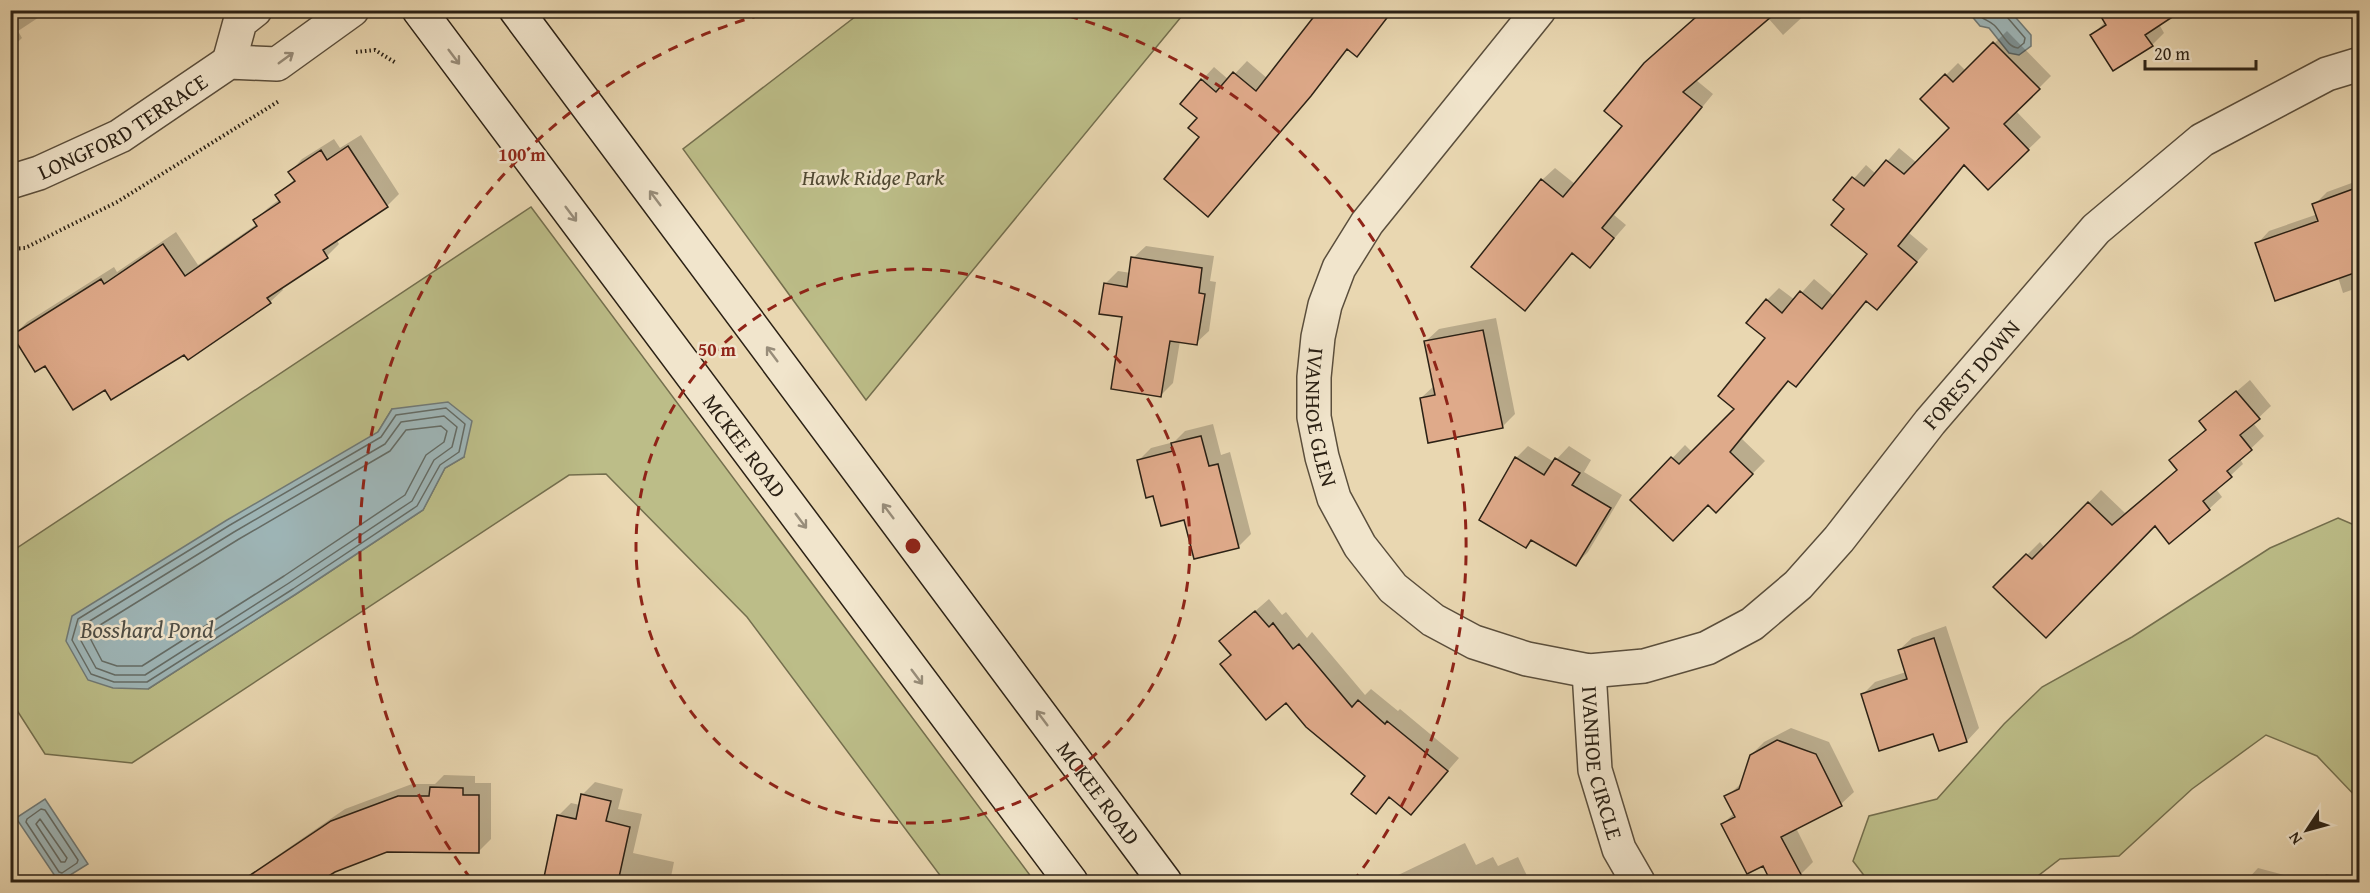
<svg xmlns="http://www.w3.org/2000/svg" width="2370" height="893" font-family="'Gentium Book Plus',serif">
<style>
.green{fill:#bcbd88;stroke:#746f4e;stroke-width:1.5;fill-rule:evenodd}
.water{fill:#9eb6b8;stroke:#707a77;stroke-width:1.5}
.shadow{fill:#0003}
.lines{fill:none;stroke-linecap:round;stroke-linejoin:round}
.shore{stroke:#646c66;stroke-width:1.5}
.building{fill:#dfaa8a;stroke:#2b2115;stroke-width:1.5}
.minor-casing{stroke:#5a4e3c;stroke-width:36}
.secondary-casing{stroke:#2b2115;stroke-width:36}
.path{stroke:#2b2115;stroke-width:4;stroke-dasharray:1.5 3;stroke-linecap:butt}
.minor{stroke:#f1e5cc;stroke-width:33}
.secondary{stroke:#f1e5cc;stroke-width:33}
.oneway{stroke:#988d7a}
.ring{fill:none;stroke:#8f2418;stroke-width:3;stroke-dasharray:10 8}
.labels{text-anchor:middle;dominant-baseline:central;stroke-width:5;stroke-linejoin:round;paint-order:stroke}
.street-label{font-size:22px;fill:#2b2115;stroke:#f1e5cc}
.park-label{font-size:22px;font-style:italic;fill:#4f4832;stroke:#f1e5cc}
.water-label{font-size:24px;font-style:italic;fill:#4e4e46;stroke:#f1e5cc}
.centre{fill:#8f2418;stroke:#f1e5cc;stroke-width:3}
.ring-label{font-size:18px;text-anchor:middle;font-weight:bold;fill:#8f2418;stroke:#f1e5cc;stroke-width:5;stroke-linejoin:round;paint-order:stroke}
</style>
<rect width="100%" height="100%" fill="#e9d7b1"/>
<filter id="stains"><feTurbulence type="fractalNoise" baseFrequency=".00333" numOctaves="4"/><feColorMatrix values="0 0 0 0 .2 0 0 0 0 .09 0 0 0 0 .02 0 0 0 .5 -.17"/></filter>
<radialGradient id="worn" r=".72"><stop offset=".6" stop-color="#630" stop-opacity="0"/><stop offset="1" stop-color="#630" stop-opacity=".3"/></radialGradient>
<!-- green -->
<path class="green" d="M 864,10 L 1186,11 L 866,400 L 683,149 Z
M 531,207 L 1035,882 L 945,882 L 747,617 L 606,474 L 569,475 L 132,763 L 45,754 L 11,701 L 11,552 ZM 392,409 L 464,457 L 445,468 L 423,510 L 296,594 L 148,689 L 378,432 Z
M 2338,518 L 2359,527 L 2359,800 L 2317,756 L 2266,735 L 2192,789 L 2119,856 L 2060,859 L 2030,882 L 1869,882 L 1853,861 L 1869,816 L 1937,799 L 2004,724 L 2042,687 L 2132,637 L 2270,548 Z"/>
<!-- water -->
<path class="water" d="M 1971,11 L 2010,11 L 2031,35 L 2031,46 L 2019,55 L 2009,53 L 1989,28 L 1980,26 L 1970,14 Z
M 448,402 L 472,421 L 464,457 L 445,468 L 423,510 L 296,594 L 148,689 L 113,688 L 88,680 L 66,641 L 72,616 L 227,520 L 378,432 L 392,409 Z
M 45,799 L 88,864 L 59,882 L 16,818 Z"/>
<!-- shadow -->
<path class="shadow" d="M 10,10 L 50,10 L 18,31 L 22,38 L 10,49 Z
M 1321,10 L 1394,10 L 1357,55 L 1348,49 L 1323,81 L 1208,215 L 1199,118 L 1202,80 L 1214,67 L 1229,80 L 1247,61 L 1268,79 Z
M 1705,10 L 1810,10 L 1783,35 L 1768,18 L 1696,80 L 1713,94 L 1614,215 L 1626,225 L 1590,266 L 1573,252 L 1525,309 L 1542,180 L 1555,168 L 1575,184 L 1624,125 Z
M 2105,22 L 2159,24 L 2164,33 L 2152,45 L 2092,35 Z
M 2007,31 L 2051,76 L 2016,111 L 2041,137 L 1988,188 L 1965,164 L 1909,233 L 1928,249 L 1877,308 L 1868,300 L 1808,373 L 1796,385 L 1790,380 L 1742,439 L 1765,461 L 1716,511 L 1708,503 L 1632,500 L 1685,445 L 1693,453 L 1736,409 L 1768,338 L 1767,300 L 1779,288 L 1795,300 L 1814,279 L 1834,296 L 1869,253 L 1846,209 L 1835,200 L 1866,165 L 1876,174 L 1899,148 L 1917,163 L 1951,128 L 1922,99 L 1958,63 L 1966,71 Z
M 361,135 L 399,194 L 387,206 L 336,239 L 339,244 L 327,256 L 281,287 L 283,290 L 270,302 L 184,353 L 105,388 L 46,364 L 14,335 L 27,322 L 114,267 L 117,272 L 176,232 L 198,265 L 257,224 L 255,220 L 268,208 L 280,199 L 277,195 L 295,179 L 290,172 L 302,159 L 334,139 L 340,148 Z
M 2360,180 L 2360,287 L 2343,293 L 2338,277 L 2257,244 L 2269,231 L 2318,214 L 2314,205 L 2327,192 Z
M 1146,246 L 1214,256 L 1210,281 L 1216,282 L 1209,331 L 1196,343 L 1180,341 L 1173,383 L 1161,395 L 1123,316 L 1105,284 L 1118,271 L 1131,273 L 1133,258 Z
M 1496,318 L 1515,414 L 1502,427 L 1421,398 L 1435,385 L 1426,341 L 1439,329 Z
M 2250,380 L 2271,406 L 2253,423 L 2264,436 L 2240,459 L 2243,464 L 2216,489 L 2222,497 L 2209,509 L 2155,524 L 1995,587 L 2040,542 L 2045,548 L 2101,490 L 2125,513 L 2178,469 L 2171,460 L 2207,428 L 2202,421 Z
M 1213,424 L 1221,455 L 1230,452 L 1251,534 L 1238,547 L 1185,518 L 1155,494 L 1138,461 L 1151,448 L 1174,442 L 1185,431 Z
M 1528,446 L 1554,462 L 1569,446 L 1591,460 L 1584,472 L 1622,495 L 1588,552 L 1576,564 L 1533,539 L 1526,546 L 1516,458 Z
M 1269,599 L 1282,615 L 1286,612 L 1307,638 L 1312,632 L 1365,695 L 1371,689 L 1398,711 L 1400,709 L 1459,758 L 1411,813 L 1390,796 L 1375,812 L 1368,776 L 1286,701 L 1222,664 L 1232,654 L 1221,641 Z
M 1946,626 L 1979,728 L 1967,741 L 1940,749 L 1934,732 L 1862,695 L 1875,682 L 1906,672 L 1899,650 L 1912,638 Z
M 1791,728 L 1829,742 L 1854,792 L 1841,804 L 1796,828 L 1813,862 L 1800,875 L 1785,882 L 1773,882 L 1763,864 L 1723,824 L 1734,813 L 1726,797 L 1743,782 L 1751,755 L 1764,742 Z
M 444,775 L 475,776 L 475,783 L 491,783 L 491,839 L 478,852 L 387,851 L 322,875 L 327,882 L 239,882 L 345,809 L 412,784 L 435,784 Z
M 595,782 L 623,789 L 618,809 L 642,814 L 633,853 L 674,862 L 670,882 L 545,882 L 559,815 L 571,803 L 580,805 L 582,795 Z
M 1465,843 L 1476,865 L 1493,857 L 1498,866 L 1518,857 L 1530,882 L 1389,882 L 1394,877 Z
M 2258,868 L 2311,882 L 2245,882 Z
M 782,874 L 792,882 L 774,882 Z
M 2326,874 L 2356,882 L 2318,882 Z"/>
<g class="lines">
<!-- shore -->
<path class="shore" d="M 1976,10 C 1981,20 1987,19 1994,25 C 2002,32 2007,47 2018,48 L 2024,43 L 2025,38 L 2007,17 L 2006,10
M 446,408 L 465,424 L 459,452 L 440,465 L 417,506 L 293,589 L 147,682 L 114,682 L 91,674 L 72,640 L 78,619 L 230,525 L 381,437 L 396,415 Z
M 444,416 L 457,427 L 452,447 L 434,460 L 412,501 L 289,583 L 145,675 L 115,675 L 96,668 L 80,639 L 85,624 L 234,532 L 385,444 L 401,422 Z
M 441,426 L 447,431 L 444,442 L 426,455 L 405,495 L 284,576 L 142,666 L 117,666 L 102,661 L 90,638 L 92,630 L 239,539 L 390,451 L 406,430 Z
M 41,809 L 45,810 L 78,860 L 77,863 L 62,873 L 59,872 L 26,822 L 27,819 Z
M 40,819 L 67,858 L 65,862 L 61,862 L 36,824 Z"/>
</g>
<!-- building -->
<path class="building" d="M 1319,10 L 1393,10 L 1357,57 L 1347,49 L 1311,96 L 1208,217 L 1164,179 L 1199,137 L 1188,128 L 1197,118 L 1180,104 L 1201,79 L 1216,92 L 1233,72 L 1256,91 Z
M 1704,10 L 1779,10 L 1683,92 L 1702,107 L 1602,228 L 1614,238 L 1590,268 L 1572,253 L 1525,311 L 1471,267 L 1541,179 L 1563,197 L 1622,126 L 1604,111 L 1644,63 Z
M 2097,10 L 2183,10 L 2145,35 L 2153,46 L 2113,71 L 2090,35 L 2106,25 Z
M 1993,42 L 2040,89 L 2004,124 L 2029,150 L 1988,190 L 1964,165 L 1898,246 L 1917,262 L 1877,310 L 1866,301 L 1796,387 L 1788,381 L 1730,452 L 1753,474 L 1716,513 L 1708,505 L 1673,541 L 1630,500 L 1671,457 L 1679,464 L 1734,409 L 1718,396 L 1765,338 L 1746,323 L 1766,299 L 1782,313 L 1800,291 L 1822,309 L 1867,254 L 1831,225 L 1844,209 L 1833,200 L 1852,177 L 1864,186 L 1886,160 L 1904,174 L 1949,128 L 1920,99 L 1945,74 L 1953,82 Z
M 348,146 L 388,207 L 323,250 L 328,258 L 267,298 L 271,303 L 188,360 L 184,355 L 111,400 L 105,390 L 73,410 L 45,366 L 35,372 L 12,335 L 101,279 L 104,284 L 163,244 L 185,276 L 257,226 L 253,220 L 280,202 L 275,195 L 295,181 L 288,172 L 321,150 L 327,160 Z
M 2353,189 L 2360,207 L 2360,271 L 2275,301 L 2255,243 L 2318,221 L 2312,204 Z
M 1131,257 L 1202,268 L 1199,293 L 1205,294 L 1197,345 L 1170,341 L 1161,397 L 1111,389 L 1122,317 L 1099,314 L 1104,283 L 1127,287 Z
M 1483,330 L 1503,428 L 1428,443 L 1420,398 L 1435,395 L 1424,341 Z
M 2236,391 L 2260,419 L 2240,435 L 2252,450 L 2227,471 L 2232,477 L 2203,501 L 2210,510 L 2169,544 L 2155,526 L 2046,638 L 1993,587 L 2026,554 L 2032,559 L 2088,502 L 2112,525 L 2177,470 L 2169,460 L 2206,430 L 2199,421 Z
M 1201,436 L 1209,466 L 1218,464 L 1239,548 L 1194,559 L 1184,520 L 1161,526 L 1153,496 L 1146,498 L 1137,460 L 1173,451 L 1171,443 Z
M 1515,457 L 1544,475 L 1555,458 L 1580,473 L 1572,485 L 1611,508 L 1576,566 L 1531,540 L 1526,548 L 1479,520 Z
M 1255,611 L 1269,627 L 1273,623 L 1293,649 L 1299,644 L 1352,707 L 1358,700 L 1385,724 L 1387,721 L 1448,771 L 1411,815 L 1389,797 L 1376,814 L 1351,794 L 1365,776 L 1306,727 L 1286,703 L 1266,720 L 1220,664 L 1231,655 L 1219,641 Z
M 1934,638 L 1967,742 L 1939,751 L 1933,734 L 1879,751 L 1861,694 L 1907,679 L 1898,650 Z
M 1777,740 L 1816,754 L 1842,806 L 1781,837 L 1805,882 L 1771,882 L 1763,866 L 1747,874 L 1721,824 L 1735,817 L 1724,796 L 1739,789 L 1750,755 Z
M 430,787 L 463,788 L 463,795 L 479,795 L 479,853 L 387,852 L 335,872 L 319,882 L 240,882 L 331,821 L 398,796 L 429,796 Z
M 581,794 L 611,801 L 606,821 L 630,827 L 618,882 L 543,882 L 557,815 L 576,819 Z"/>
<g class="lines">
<!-- minor casing -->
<g class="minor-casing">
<g id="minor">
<path id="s1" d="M 1539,10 L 1367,223 L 1339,268 L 1325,305 L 1318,337 L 1314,377 L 1314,417 L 1322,457 L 1334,498 L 1360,546 L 1393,588 L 1433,620 L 1474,642 L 1527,659 L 1589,671 L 1644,666 L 1707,648 L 1752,624 L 1798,585 L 1839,539 L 1930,422 L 2096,229 L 2202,140 L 2327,74 L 2360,64"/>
<path d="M 229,62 L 240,22 L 255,10"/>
<path id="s2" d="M 10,182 L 39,173 L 120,136 L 229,62 L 277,64 L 352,10"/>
<path id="s3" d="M 1589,671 L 1595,770 L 1619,849 L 1638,882"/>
</g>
</g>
<!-- secondary casing -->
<g class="secondary-casing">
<g id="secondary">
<path id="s4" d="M 419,10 L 1071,882"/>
<path id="s5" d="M 516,10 L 1165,882"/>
</g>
</g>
<!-- path -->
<path class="path" d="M 356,52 L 375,50 L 396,63
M 10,249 L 25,248 L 117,202 L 279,101"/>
<!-- minor -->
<use href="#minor" class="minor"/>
<!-- secondary -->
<use href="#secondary" class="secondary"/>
</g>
<!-- one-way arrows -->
<defs><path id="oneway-shaft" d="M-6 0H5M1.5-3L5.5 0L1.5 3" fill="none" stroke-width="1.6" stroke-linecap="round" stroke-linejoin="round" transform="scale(1.5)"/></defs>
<g class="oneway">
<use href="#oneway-shaft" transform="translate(454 57) rotate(53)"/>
<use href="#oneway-shaft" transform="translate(286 58) rotate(-36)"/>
<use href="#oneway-shaft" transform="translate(655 198) rotate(-127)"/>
<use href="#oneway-shaft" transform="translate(571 214) rotate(53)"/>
<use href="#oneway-shaft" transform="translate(772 354) rotate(-127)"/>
<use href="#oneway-shaft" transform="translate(888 511) rotate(-127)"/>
<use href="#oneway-shaft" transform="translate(801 521) rotate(53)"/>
<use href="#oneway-shaft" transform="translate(917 677) rotate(53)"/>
<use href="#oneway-shaft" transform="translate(1042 718) rotate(-127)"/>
</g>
<!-- distance rings -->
<g class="ring">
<circle cx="913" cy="546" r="277"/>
<path d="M471 879A553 553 0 0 1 775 11M1051 11A553 553 0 0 1 1355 879"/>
</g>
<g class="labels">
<!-- street labels -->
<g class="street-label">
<text stroke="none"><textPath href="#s2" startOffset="126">LONGFORD TERRACE</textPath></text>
<text stroke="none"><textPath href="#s1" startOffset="1392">FOREST DOWN</textPath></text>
<text stroke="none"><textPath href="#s1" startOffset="480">IVANHOE GLEN</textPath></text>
<text stroke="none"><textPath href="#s4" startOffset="544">MCKEE ROAD</textPath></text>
<text stroke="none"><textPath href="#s3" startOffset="93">IVANHOE CIRCLE</textPath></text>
<text stroke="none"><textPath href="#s5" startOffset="976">MCKEE ROAD</textPath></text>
</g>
<!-- park labels -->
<g class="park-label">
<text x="873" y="177">Hawk Ridge Park</text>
</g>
<!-- water labels -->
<g class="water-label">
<text x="147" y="629">Bosshard Pond</text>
</g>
</g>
<circle cx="913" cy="546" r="9" class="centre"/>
<g class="ring-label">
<text x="522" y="161">100 m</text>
<text x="717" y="356">50 m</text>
</g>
<!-- margin -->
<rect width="2370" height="893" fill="none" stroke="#e9d7b1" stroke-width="36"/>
<rect x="12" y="12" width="2346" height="869" fill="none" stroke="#2b2115" stroke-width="3"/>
<rect x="18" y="18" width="2334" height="857" fill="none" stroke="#2b2115" stroke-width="1.5"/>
<!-- north arrow -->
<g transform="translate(2307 830) rotate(234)" stroke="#f1e5cc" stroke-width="4.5" paint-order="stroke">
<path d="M0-4.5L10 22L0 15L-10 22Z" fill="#2b2115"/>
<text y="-9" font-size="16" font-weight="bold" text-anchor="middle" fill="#2b2115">N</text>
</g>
<!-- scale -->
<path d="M2145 60v9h111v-9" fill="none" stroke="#2b2115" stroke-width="3"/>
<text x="2154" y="60" font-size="18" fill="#2b2115" stroke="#f1e5cc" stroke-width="4.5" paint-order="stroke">20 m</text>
<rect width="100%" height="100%" filter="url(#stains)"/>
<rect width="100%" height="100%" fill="url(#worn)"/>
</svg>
